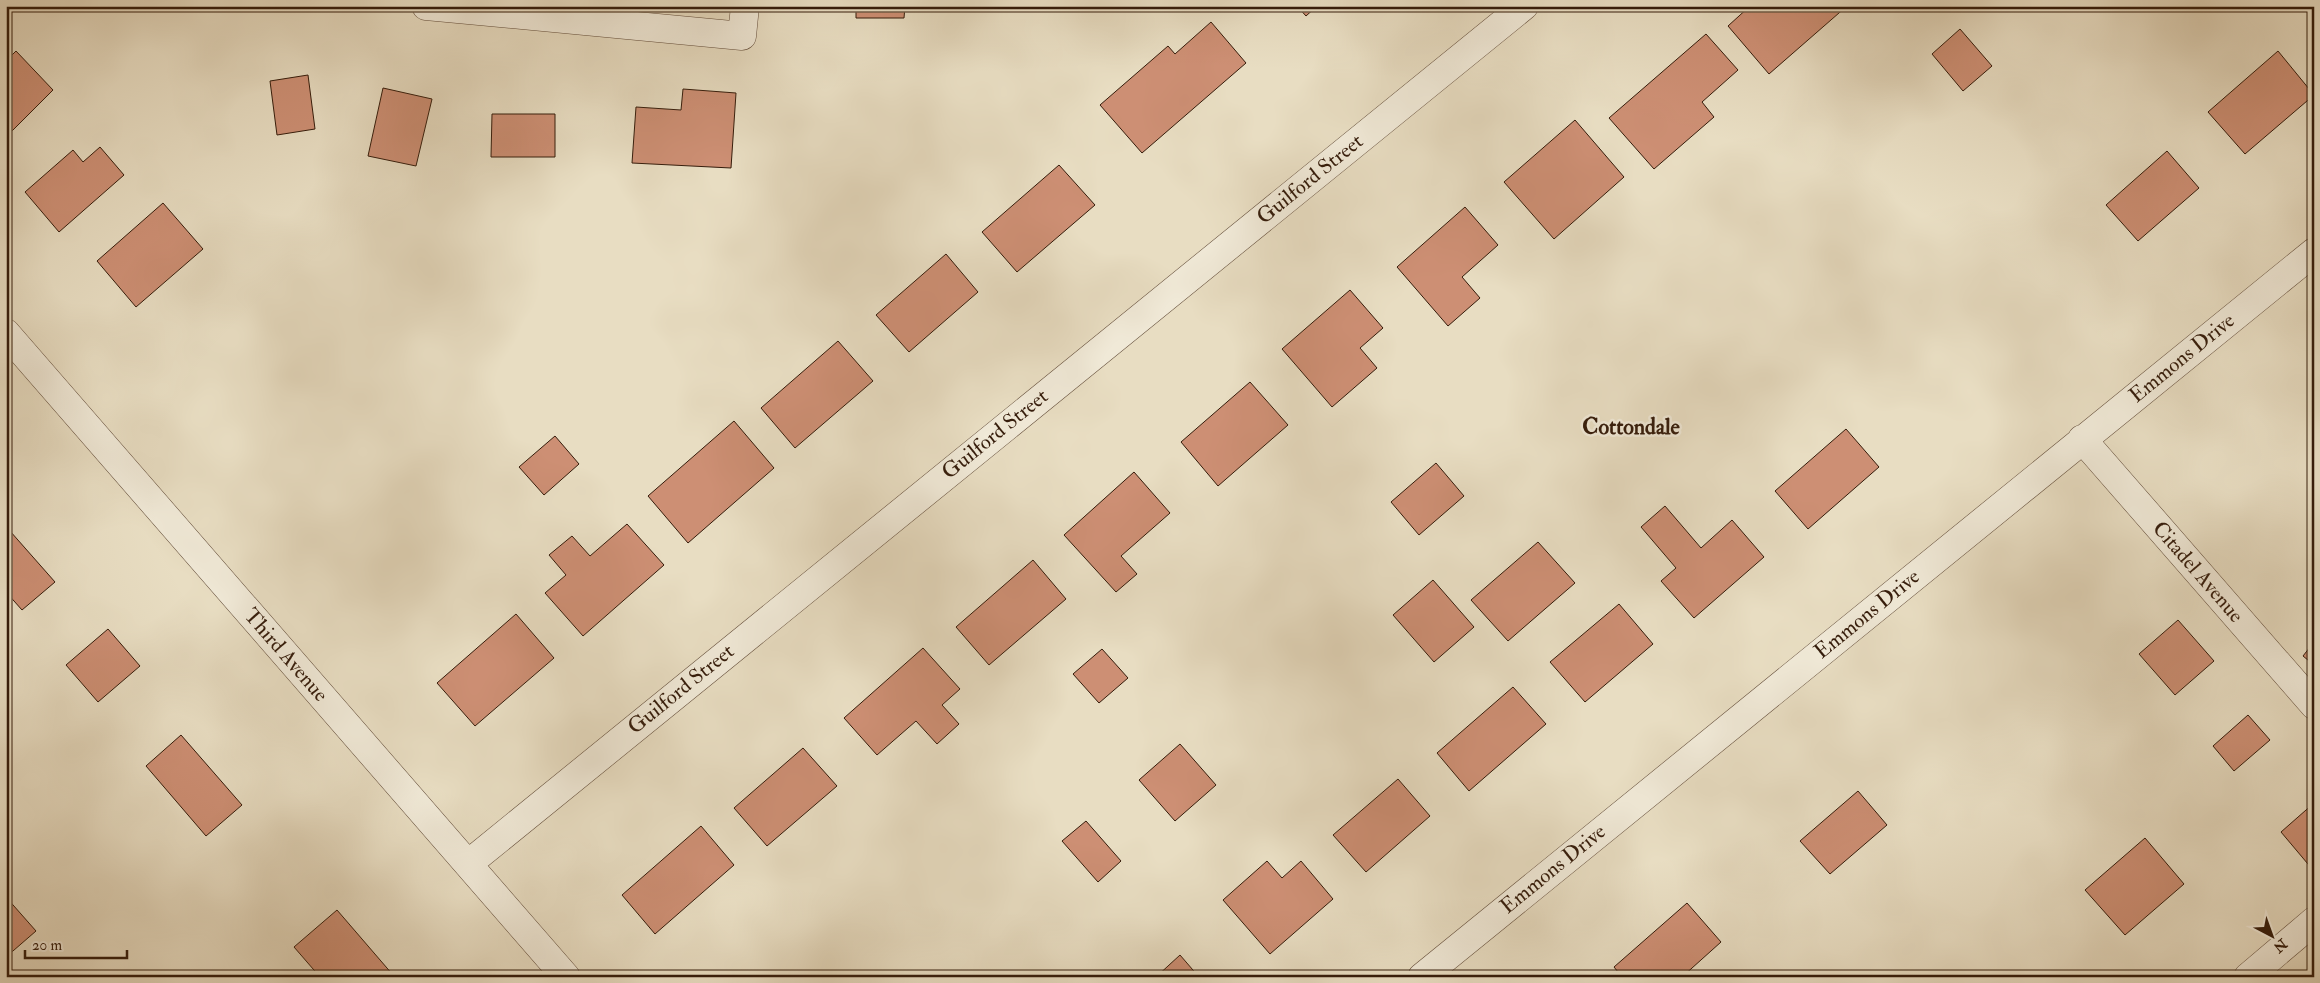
<svg xmlns="http://www.w3.org/2000/svg" width="2320" height="983" font-family="'IM FELL Double Pica',serif">
<style>
.building{fill:#cd8f74;stroke:#351c0b}
.lines{fill:none;stroke-linecap:round;stroke-linejoin:round}
.minor-casing{stroke:#624c39;stroke-width:29}
.minor{stroke:#f0e9d7;stroke-width:28}
.labels{text-anchor:middle;dominant-baseline:central;stroke-width:5;stroke-linejoin:round;paint-order:stroke}
.street-label{font-size:21px;fill:#351c0b;stroke:#f0e9d7}
.neighbourhood-label{font-size:22px;font-weight:bold;fill:#351c0b;stroke:#f0e9d7}
</style>
<rect width="100%" height="100%" fill="#e8ddc2"/>
<filter id="stains"><feTurbulence type="fractalNoise" baseFrequency=".004" numOctaves="4"/><feColorMatrix values="0 0 0 0 .2 0 0 0 0 .09 0 0 0 0 .02 0 0 0 .5 -.17"/></filter>
<radialGradient id="worn" r=".72"><stop offset=".6" stop-color="#630" stop-opacity="0"/><stop offset="1" stop-color="#630" stop-opacity=".3"/></radialGradient>
<!-- building -->
<path class="building" d="M 856,6 L 905,6 L 904,18 L 856,18 Z
M 1297,6 L 1317,6 L 1306,16 Z
M 1750,6 L 1847,6 L 1769,74 L 1728,26 Z
M 1211,22 L 1246,63 L 1142,153 L 1100,105 L 1168,46 L 1175,54 Z
M 1960,29 L 1992,66 L 1963,91 L 1932,54 Z
M 1706,34 L 1738,70 L 1702,102 L 1714,117 L 1654,169 L 1609,118 Z
M 16,51 L 53,90 L 6,137 L 6,61 Z
M 2278,51 L 2314,95 L 2245,154 L 2208,112 Z
M 308,75 L 315,129 L 277,135 L 270,81 Z
M 383,88 L 432,99 L 416,166 L 368,156 Z
M 683,89 L 736,93 L 731,168 L 632,163 L 636,107 L 681,110 Z
M 492,114 L 555,114 L 555,157 L 491,157 Z
M 1575,120 L 1624,177 L 1554,239 L 1504,182 Z
M 100,147 L 124,175 L 59,232 L 25,192 L 73,150 L 83,162 Z
M 2167,151 L 2199,188 L 2138,241 L 2106,205 Z
M 1059,165 L 1095,205 L 1017,272 L 982,232 Z
M 163,203 L 203,249 L 136,307 L 97,261 Z
M 1465,207 L 1498,245 L 1462,277 L 1480,298 L 1448,326 L 1397,267 Z
M 946,254 L 978,292 L 909,352 L 876,315 Z
M 1350,290 L 1383,328 L 1360,348 L 1377,368 L 1332,407 L 1282,349 Z
M 838,341 L 873,381 L 795,448 L 761,408 Z
M 1250,382 L 1288,425 L 1218,486 L 1181,442 Z
M 734,421 L 774,468 L 688,543 L 648,496 Z
M 1846,429 L 1879,467 L 1808,529 L 1775,491 Z
M 555,436 L 579,464 L 544,495 L 519,467 Z
M 1436,463 L 1464,496 L 1419,535 L 1391,502 Z
M 1134,472 L 1170,513 L 1121,556 L 1137,574 L 1116,592 L 1064,535 Z
M 1665,506 L 1701,548 L 1732,520 L 1764,557 L 1694,618 L 1661,581 L 1676,568 L 1641,527 Z
M 627,524 L 664,565 L 583,636 L 545,593 L 566,575 L 549,555 L 572,536 L 590,556 Z
M 10,531 L 55,582 L 22,610 L 6,592 L 6,534 Z
M 1538,542 L 1575,583 L 1508,641 L 1471,600 Z
M 1033,560 L 1066,599 L 989,665 L 956,627 Z
M 1433,580 L 1474,627 L 1434,662 L 1393,615 Z
M 1619,604 L 1653,644 L 1585,702 L 1550,662 Z
M 516,614 L 554,658 L 475,726 L 437,683 Z
M 2178,620 L 2214,661 L 2175,695 L 2139,654 Z
M 108,629 L 140,666 L 98,702 L 66,665 Z
M 2314,642 L 2314,665 L 2303,656 Z
M 923,648 L 960,689 L 942,705 L 959,724 L 937,744 L 916,721 L 877,755 L 844,718 Z
M 1102,649 L 1128,678 L 1099,703 L 1073,674 Z
M 1513,687 L 1546,724 L 1469,791 L 1437,753 Z
M 2248,715 L 2270,740 L 2234,771 L 2213,746 Z
M 181,735 L 242,805 L 206,836 L 146,766 Z
M 1180,744 L 1216,785 L 1175,821 L 1139,780 Z
M 803,748 L 837,786 L 767,846 L 734,808 Z
M 1398,779 L 1430,816 L 1366,872 L 1333,835 Z
M 1858,791 L 1887,825 L 1830,874 L 1800,841 Z
M 2314,803 L 2314,869 L 2313,870 L 2281,832 Z
M 1086,821 L 1121,861 L 1098,882 L 1062,841 Z
M 701,826 L 734,865 L 655,934 L 622,895 Z
M 2145,838 L 2184,884 L 2125,935 L 2085,890 Z
M 1267,861 L 1282,878 L 1301,861 L 1333,899 L 1270,954 L 1223,900 Z
M 6,897 L 36,931 L 6,957 Z
M 1687,903 L 1721,942 L 1682,977 L 1622,977 L 1614,967 Z
M 337,910 L 393,975 L 392,977 L 320,977 L 294,947 Z
M 1180,955 L 1199,977 L 1156,977 Z"/>
<g class="lines">
<!-- minor casing -->
<g class="minor-casing">
<path id="minor" d="M 426,6 L 742,36 L 745,6
M 6,333 L 566,977
M 2082,439 L 2314,705
M 468,864 L 1524,6
M 1422,977 L 2314,252
M 2248,977 L 2314,921"/>
</g>
<!-- minor -->
<use href="#minor" class="minor"/>
</g>
<g class="labels">
<!-- street labels -->
<g class="street-label">
<text transform="translate(1310 179) rotate(-39)">Guilford Street</text>
<text transform="translate(2182 358) rotate(-39)">Emmons Drive</text>
<text transform="translate(995 434) rotate(-39)">Guilford Street</text>
<text transform="translate(2198 572) rotate(49)">Citadel Avenue</text>
<text transform="translate(1867 614) rotate(-39)">Emmons Drive</text>
<text transform="translate(286 655) rotate(49)">Third Avenue</text>
<text transform="translate(681 689) rotate(-39)">Guilford Street</text>
<text transform="translate(1553 869) rotate(-39)">Emmons Drive</text>
</g>
<!-- neighbourhood labels -->
<g class="neighbourhood-label">
<text x="1631" y="427">Cottondale</text>
</g>
</g>
<!-- margin -->
<rect width="2320" height="983" fill="none" stroke="#e8ddc2" stroke-width="25"/>
<rect x="8" y="8" width="2305" height="968" fill="none" stroke="#351c0b" stroke-width="2.5"/>
<rect x="12" y="12" width="2295" height="958" fill="none" stroke="#351c0b"/>
<!-- north arrow -->
<g transform="translate(2272 936) rotate(139)" stroke="#f0e9d7" stroke-width="4" paint-order="stroke">
<path d="M0-4L9 19L0 12L-9 19Z" fill="#351c0b"/>
<text y="-8" font-size="14" font-weight="bold" text-anchor="middle" fill="#351c0b">N</text>
</g>
<!-- scale -->
<path d="M25 950v8h102v-8" fill="none" stroke="#351c0b" stroke-width="2.5"/>
<text x="32" y="950" font-size="15" fill="#351c0b" stroke="#f0e9d7" stroke-width="4" paint-order="stroke">20 m</text>
<rect width="100%" height="100%" filter="url(#stains)"/>
<rect width="100%" height="100%" fill="url(#worn)"/>
</svg>
